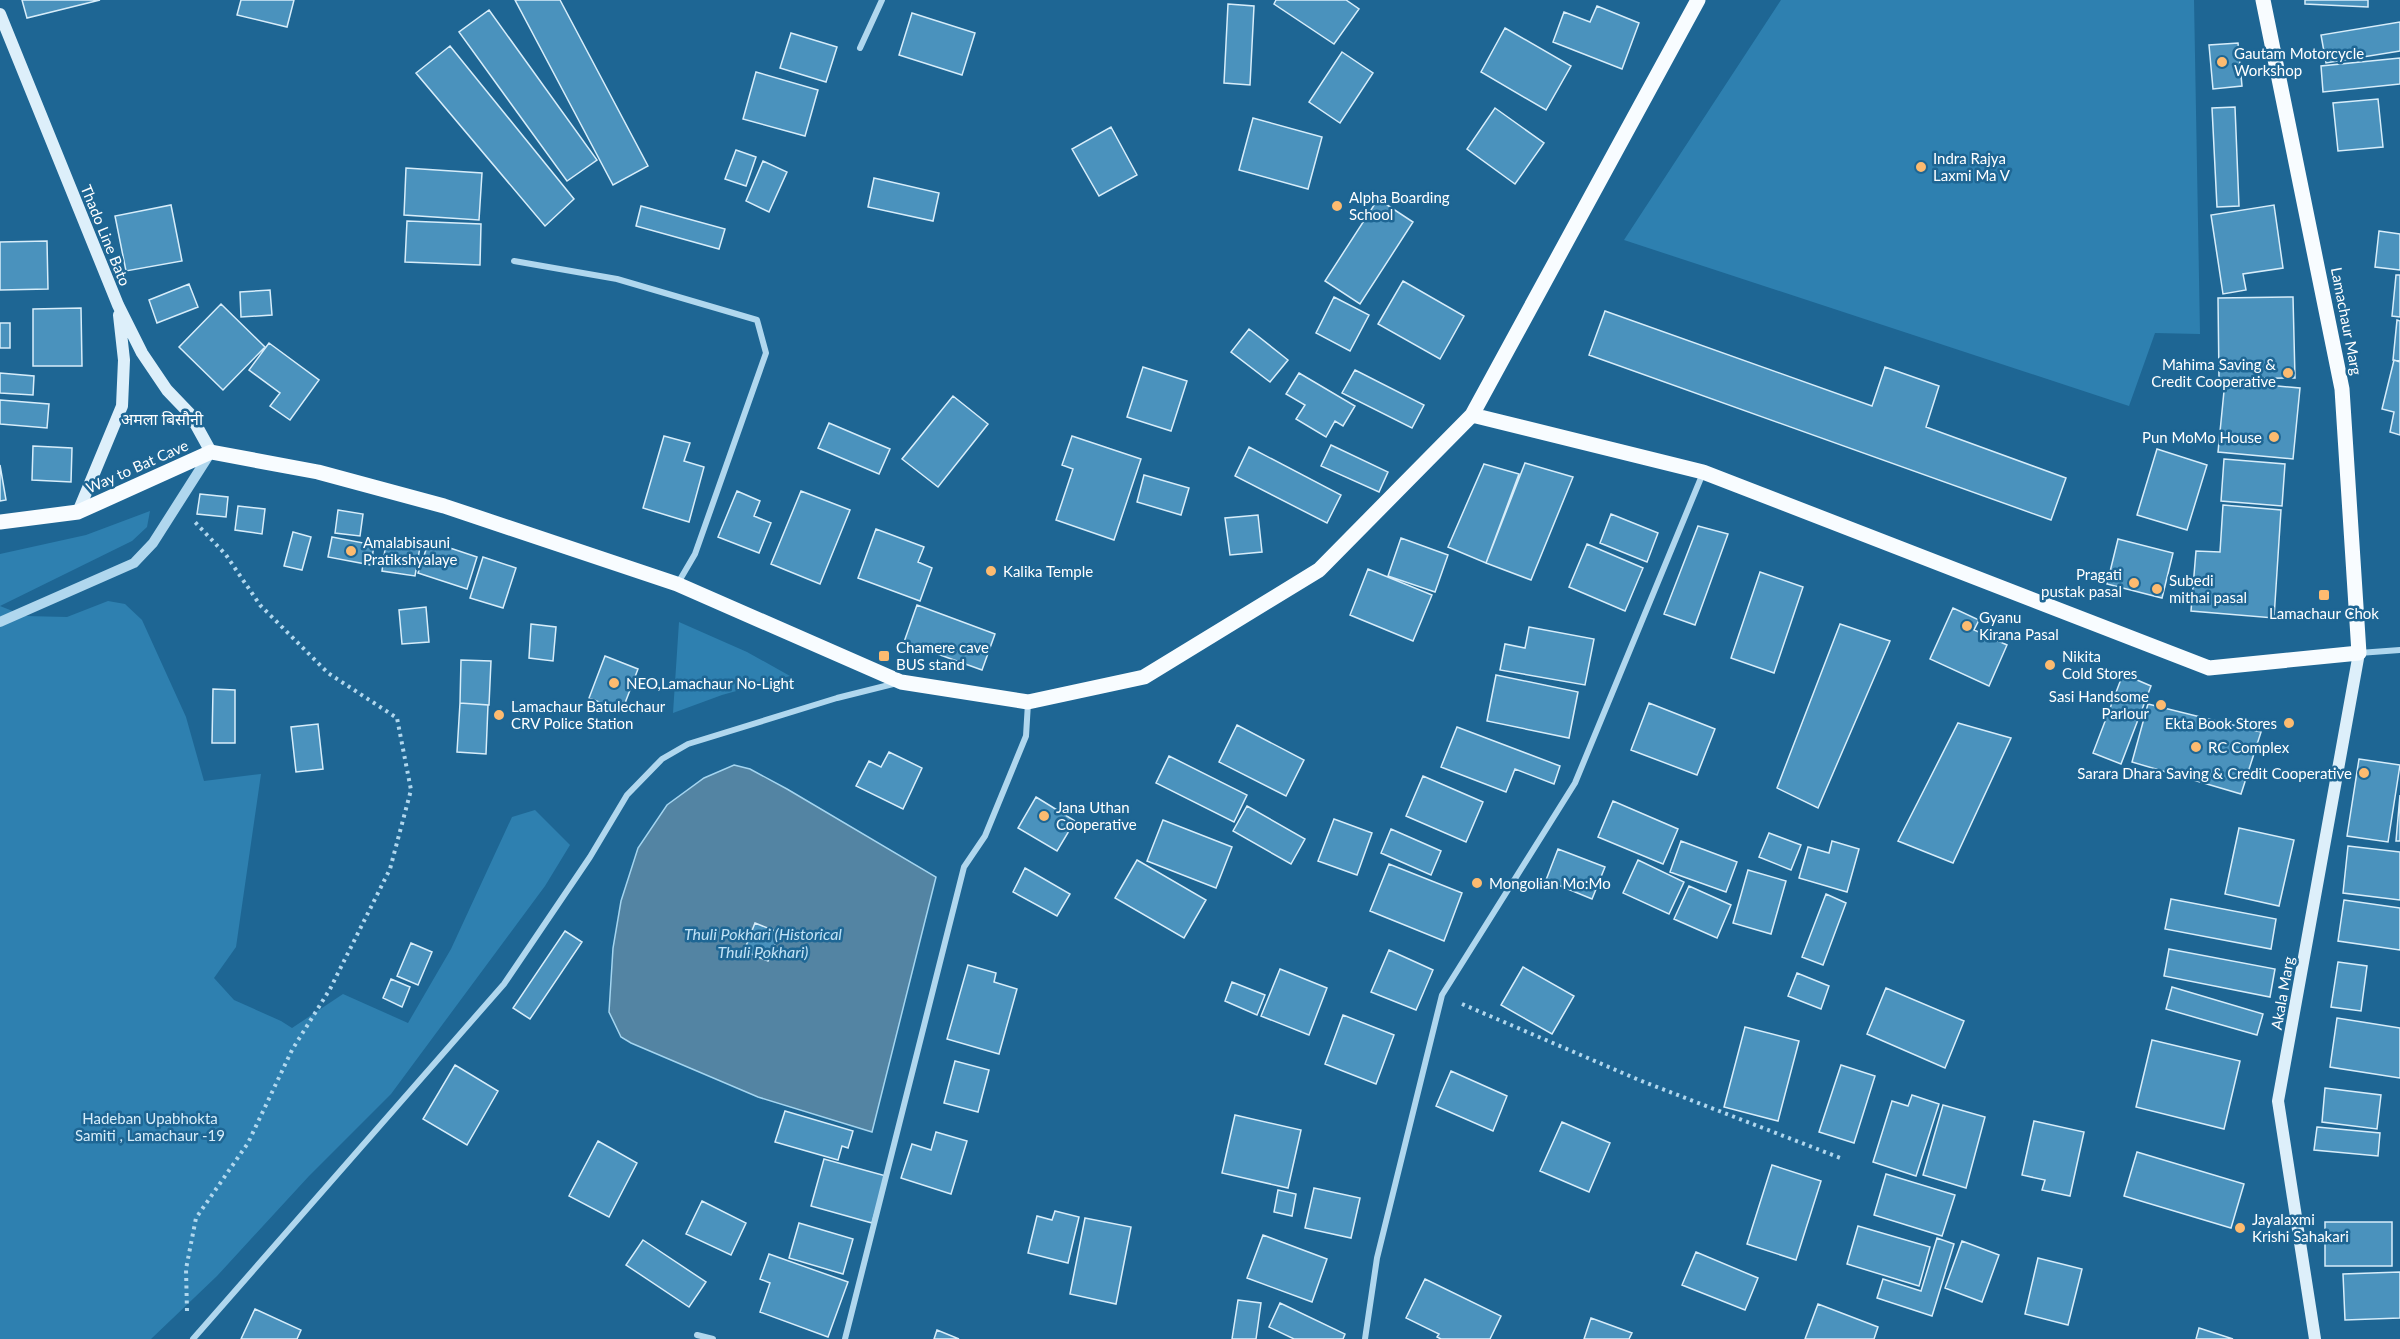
<svg xmlns="http://www.w3.org/2000/svg" width="2400" height="1339" font-family="Lato,'Noto Sans Devanagari',sans-serif">
<style>
.green{fill:#2e80b0}
.water{fill:#5384a3;stroke:#a4d5f0;stroke-width:1.5}
.building{fill:#4a92bd;stroke:#d7edfa;stroke-width:1.5}
.lines{fill:none;stroke-linecap:round;stroke-linejoin:round}
.path{stroke:#b0d7ee;stroke-width:4;stroke-dasharray:3 4.5;stroke-linecap:butt}
.minor{stroke:#b0d7ee;stroke-width:6}
.tertiary{stroke:#b0d7ee;stroke-width:10}
.secondary{stroke:#ddeffa;stroke-width:12}
.primary{stroke:#f8fcff;stroke-width:15}
.poi-dot{fill:#fdbb70;stroke:#1e6694;stroke-width:2}
.labels{text-anchor:middle;dominant-baseline:central;stroke-width:5;stroke-linejoin:round;paint-order:stroke}
.poi-label{font-size:15px;fill:#fff;stroke:#1e6694;text-anchor:start}
.street-label{font-size:15px;fill:#fff;stroke:#1e6694}
.park-label{font-size:15px;fill:#d7edfa;stroke:#1e6694}
.neighbourhood-label{font-size:16px;fill:#fff;stroke:#1e6694}
.water-label{font-size:16px;font-style:italic;fill:#c0e2f6;stroke:#1e6694}
</style>
<rect width="100%" height="100%" fill="#1e6694"/>
<!-- green -->
<path class="green" d="M 1781,0 L 2194,0 L 2200,334 L 2155,333 L 2129,406 L 1624,240 Z
M 150,511 L 147,527 L 132,541 L 0,606 L 25,616 L 67,617 L 108,601 L 125,604 L 142,620 L 186,717 L 204,781 L 261,774 L 236,947 L 214,978 L 234,1000 L 281,1021 L 292,1028 L 343,994 L 408,1023 L 451,949 L 512,817 L 535,810 L 570,845 L 545,886 L 391,1094 L 309,1176 L 217,1276 L 151,1339 L 0,1339 L 0,554 L 86,535 Z
M 679,622 L 747,652 L 790,676 L 722,695 L 673,713 Z"/>
<!-- water -->
<path class="water" d="M 734,765 L 750,769 L 787,789 L 936,877 L 872,1132 L 758,1097 L 631,1043 L 621,1037 L 609,1012 L 613,948 L 621,901 L 638,848 L 667,805 L 704,778 Z"/>
<!-- building -->
<path class="building" d="M 22,0 L 100,0 L 27,18 Z
M 241,0 L 294,0 L 287,27 L 237,15 Z
M 515,0 L 560,0 L 648,166 L 613,185 Z
M 1276,0 L 1346,0 L 1359,9 L 1334,44 L 1274,4 Z
M 2305,0 L 2368,0 L 2368,7 L 2305,4 Z
M 1228,4 L 1254,6 L 1250,85 L 1224,83 Z
M 1597,6 L 1639,23 L 1622,69 L 1553,42 L 1564,12 L 1590,22 Z
M 489,10 L 597,160 L 567,181 L 459,32 Z
M 912,13 L 975,33 L 962,75 L 899,55 Z
M 2400,22 L 2400,51 L 2326,63 L 2321,35 Z
M 1505,28 L 1571,66 L 1546,110 L 1481,72 Z
M 791,33 L 837,47 L 826,82 L 780,68 Z
M 2238,43 L 2242,86 L 2213,89 L 2209,45 Z
M 450,46 L 574,199 L 545,226 L 416,73 Z
M 1342,52 L 1373,73 L 1340,123 L 1309,102 Z
M 2400,58 L 2400,84 L 2323,92 L 2321,66 Z
M 756,72 L 818,90 L 805,136 L 743,119 Z
M 2378,99 L 2383,147 L 2338,151 L 2333,103 Z
M 2235,107 L 2239,206 L 2217,207 L 2212,108 Z
M 1495,108 L 1544,143 L 1515,184 L 1467,149 Z
M 1253,118 L 1322,137 L 1308,189 L 1239,170 Z
M 1111,127 L 1137,175 L 1099,196 L 1072,149 Z
M 736,150 L 756,157 L 746,186 L 725,179 Z
M 763,161 L 787,172 L 769,212 L 746,201 Z
M 406,168 L 482,173 L 479,220 L 404,215 Z
M 874,178 L 939,193 L 933,221 L 868,207 Z
M 1378,199 L 1413,222 L 1360,304 L 1325,281 Z
M 171,205 L 182,261 L 126,271 L 115,216 Z
M 2274,205 L 2283,268 L 2243,274 L 2246,290 L 2223,294 L 2211,215 Z
M 641,206 L 725,229 L 719,249 L 636,226 Z
M 407,221 L 481,224 L 480,265 L 405,262 Z
M 2379,231 L 2400,234 L 2400,270 L 2375,267 Z
M 47,241 L 48,289 L 0,290 L 0,242 Z
M 2396,275 L 2400,275 L 2400,317 L 2392,316 Z
M 1403,281 L 1464,316 L 1440,359 L 1378,324 Z
M 189,284 L 198,307 L 157,323 L 149,300 Z
M 270,290 L 272,315 L 241,317 L 240,292 Z
M 1334,297 L 1369,315 L 1350,351 L 1316,333 Z
M 2293,297 L 2295,378 L 2219,379 L 2218,298 Z
M 221,304 L 265,347 L 223,390 L 179,347 Z
M 81,308 L 82,366 L 33,366 L 33,309 Z
M 1605,311 L 1872,406 L 1885,367 L 1939,386 L 1926,427 L 2066,478 L 2051,520 L 1589,355 Z
M 2397,320 L 2400,321 L 2400,361 L 2393,360 Z
M 0,323 L 10,323 L 10,348 L 0,348 Z
M 1249,329 L 1288,360 L 1270,382 L 1231,352 Z
M 269,343 L 319,380 L 290,420 L 270,406 L 280,393 L 249,370 Z
M 2394,360 L 2400,362 L 2400,435 L 2390,432 L 2394,412 L 2382,409 Z
M 1143,367 L 1187,381 L 1171,431 L 1127,417 Z
M 1355,370 L 1424,405 L 1412,428 L 1342,393 Z
M 0,373 L 34,376 L 33,395 L 0,393 Z
M 1299,373 L 1355,406 L 1343,426 L 1335,421 L 1326,437 L 1296,419 L 1305,405 L 1286,394 Z
M 2225,381 L 2300,388 L 2293,459 L 2218,452 Z
M 953,396 L 988,424 L 938,487 L 902,459 Z
M 0,400 L 49,404 L 47,428 L 0,424 Z
M 829,423 L 890,449 L 879,474 L 818,448 Z
M 664,436 L 690,443 L 684,461 L 704,467 L 689,522 L 643,508 Z
M 1072,436 L 1141,459 L 1114,540 L 1056,520 L 1073,469 L 1062,465 Z
M 1331,445 L 1388,472 L 1379,492 L 1321,466 Z
M 33,446 L 72,448 L 71,482 L 32,480 Z
M 1249,447 L 1341,495 L 1327,523 L 1235,476 Z
M 2157,449 L 2207,465 L 2187,530 L 2137,515 Z
M 2224,459 L 2285,464 L 2282,506 L 2221,501 Z
M 1525,463 L 1573,477 L 1531,580 L 1486,563 Z
M 1484,464 L 1519,474 L 1486,563 L 1448,547 Z
M 0,465 L 6,500 L 0,501 Z
M 1144,475 L 1189,488 L 1181,515 L 1137,502 Z
M 737,491 L 760,501 L 754,516 L 771,523 L 759,553 L 718,537 Z
M 801,491 L 850,510 L 820,584 L 771,564 Z
M 200,494 L 228,497 L 226,517 L 197,514 Z
M 2223,505 L 2281,510 L 2274,618 L 2191,611 L 2196,551 L 2220,552 Z
M 238,506 L 265,509 L 262,534 L 235,530 Z
M 338,510 L 363,514 L 360,536 L 335,533 Z
M 1611,514 L 1658,533 L 1647,562 L 1600,543 Z
M 1258,515 L 1262,552 L 1230,555 L 1225,518 Z
M 1698,526 L 1728,534 L 1695,625 L 1664,614 Z
M 876,529 L 924,547 L 918,562 L 932,568 L 920,601 L 858,578 Z
M 293,532 L 311,537 L 302,570 L 284,566 Z
M 332,537 L 374,545 L 371,565 L 328,557 Z
M 1401,538 L 1448,555 L 1435,592 L 1388,576 Z
M 2118,539 L 2173,553 L 2162,598 L 2107,584 Z
M 429,541 L 477,557 L 467,589 L 418,573 Z
M 386,542 L 420,547 L 415,576 L 382,571 Z
M 1587,544 L 1643,568 L 1625,611 L 1569,587 Z
M 483,557 L 516,568 L 503,608 L 470,598 Z
M 1368,569 L 1432,595 L 1413,641 L 1350,615 Z
M 1760,572 L 1803,587 L 1774,673 L 1731,658 Z
M 917,605 L 995,634 L 982,670 L 904,642 Z
M 426,607 L 429,642 L 402,644 L 399,610 Z
M 1953,608 L 1979,620 L 1974,630 L 2007,645 L 1989,686 L 1930,659 Z
M 531,624 L 556,627 L 553,661 L 529,658 Z
M 1840,624 L 1890,641 L 1818,808 L 1777,788 Z
M 1529,627 L 1594,639 L 1585,685 L 1500,670 L 1505,644 L 1525,648 Z
M 605,656 L 638,669 L 622,711 L 589,698 Z
M 461,660 L 491,661 L 489,705 L 460,703 Z
M 2123,674 L 2151,686 L 2121,764 L 2093,753 Z
M 1496,675 L 1578,692 L 1569,738 L 1487,721 Z
M 213,689 L 235,690 L 235,743 L 212,743 Z
M 460,703 L 488,705 L 486,754 L 457,752 Z
M 1649,703 L 1715,729 L 1697,775 L 1631,750 Z
M 2148,704 L 2261,732 L 2241,794 L 2132,762 Z
M 1958,723 L 2011,738 L 1953,863 L 1898,841 Z
M 318,724 L 323,769 L 296,772 L 291,727 Z
M 1237,725 L 1304,760 L 1286,796 L 1219,762 Z
M 1457,727 L 1560,766 L 1554,784 L 1515,769 L 1506,792 L 1441,767 Z
M 889,752 L 922,768 L 903,809 L 856,786 L 869,761 L 881,767 Z
M 1169,756 L 1247,795 L 1234,822 L 1156,783 Z
M 2359,759 L 2400,765 L 2388,842 L 2347,836 Z
M 1423,776 L 1483,802 L 1466,842 L 1406,816 Z
M 2400,795 L 2400,841 L 2396,841 Z
M 1036,797 L 1075,821 L 1057,851 L 1018,828 Z
M 1613,801 L 1678,829 L 1663,864 L 1598,837 Z
M 1247,806 L 1305,839 L 1291,864 L 1233,831 Z
M 1334,819 L 1372,833 L 1357,875 L 1318,861 Z
M 1163,820 L 1232,847 L 1216,888 L 1147,861 Z
M 2239,828 L 2294,840 L 2279,906 L 2225,894 Z
M 1391,829 L 1441,851 L 1431,875 L 1381,853 Z
M 1769,833 L 1801,845 L 1791,870 L 1759,857 Z
M 1681,841 L 1737,862 L 1726,892 L 1670,872 Z
M 1832,841 L 1859,849 L 1847,892 L 1799,878 L 1808,847 L 1829,853 Z
M 2348,846 L 2400,852 L 2400,900 L 2343,893 Z
M 1558,849 L 1605,867 L 1592,899 L 1546,880 Z
M 1137,860 L 1206,900 L 1184,938 L 1115,898 Z
M 1638,860 L 1684,882 L 1669,914 L 1623,893 Z
M 1389,864 L 1462,893 L 1444,941 L 1370,911 Z
M 1025,868 L 1070,894 L 1057,916 L 1013,892 Z
M 1748,870 L 1786,881 L 1771,934 L 1733,923 Z
M 1689,886 L 1731,905 L 1717,938 L 1674,919 Z
M 1826,894 L 1846,903 L 1823,965 L 1802,957 Z
M 2171,899 L 2276,919 L 2271,949 L 2165,929 Z
M 2344,900 L 2400,908 L 2400,950 L 2338,941 Z
M 755,923 L 780,933 L 768,961 L 744,951 Z
M 565,931 L 582,942 L 530,1019 L 513,1008 Z
M 411,943 L 432,952 L 418,985 L 397,976 Z
M 2169,949 L 2275,969 L 2270,997 L 2164,976 Z
M 1389,950 L 1433,970 L 1416,1010 L 1371,992 Z
M 2338,962 L 2367,966 L 2361,1011 L 2331,1007 Z
M 968,965 L 996,973 L 994,982 L 1017,989 L 999,1054 L 947,1039 Z
M 1523,967 L 1574,996 L 1552,1034 L 1501,1005 Z
M 1280,969 L 1327,988 L 1309,1035 L 1261,1016 Z
M 1797,973 L 1829,986 L 1821,1009 L 1788,996 Z
M 391,979 L 410,987 L 402,1007 L 383,998 Z
M 1232,982 L 1265,995 L 1257,1015 L 1225,1001 Z
M 2172,987 L 2263,1014 L 2257,1035 L 2166,1009 Z
M 1886,988 L 1964,1021 L 1945,1068 L 1867,1034 Z
M 1343,1015 L 1394,1035 L 1376,1084 L 1325,1064 Z
M 2337,1018 L 2400,1028 L 2400,1078 L 2330,1067 Z
M 1745,1027 L 1799,1041 L 1778,1121 L 1724,1107 Z
M 2152,1040 L 2240,1061 L 2224,1129 L 2136,1107 Z
M 955,1061 L 989,1070 L 978,1112 L 944,1103 Z
M 455,1065 L 498,1091 L 467,1145 L 423,1119 Z
M 1841,1065 L 1875,1076 L 1854,1143 L 1819,1132 Z
M 1451,1071 L 1507,1096 L 1493,1131 L 1436,1106 Z
M 2325,1088 L 2381,1095 L 2377,1129 L 2322,1122 Z
M 1912,1095 L 1939,1104 L 1916,1176 L 1873,1162 L 1892,1101 L 1908,1106 Z
M 1943,1105 L 1985,1117 L 1966,1188 L 1923,1175 Z
M 785,1111 L 853,1131 L 848,1148 L 842,1146 L 838,1160 L 775,1142 Z
M 1235,1115 L 1301,1130 L 1288,1188 L 1222,1173 Z
M 2034,1121 L 2084,1132 L 2070,1196 L 2042,1190 L 2045,1180 L 2022,1175 Z
M 1562,1122 L 1610,1143 L 1589,1192 L 1540,1171 Z
M 2317,1127 L 2380,1133 L 2378,1156 L 2314,1150 Z
M 936,1132 L 967,1141 L 951,1194 L 901,1178 L 912,1144 L 931,1150 Z
M 598,1141 L 637,1163 L 609,1217 L 569,1196 Z
M 2137,1152 L 2244,1184 L 2231,1228 L 2124,1196 Z
M 824,1159 L 886,1176 L 872,1223 L 811,1206 Z
M 1772,1165 L 1821,1181 L 1796,1260 L 1747,1244 Z
M 1886,1174 L 1955,1195 L 1942,1236 L 1874,1215 Z
M 1314,1188 L 1360,1198 L 1351,1238 L 1305,1228 Z
M 1278,1190 L 1296,1194 L 1292,1216 L 1274,1212 Z
M 702,1201 L 746,1223 L 731,1255 L 686,1234 Z
M 1055,1211 L 1079,1217 L 1068,1263 L 1028,1253 L 1037,1216 L 1052,1220 Z
M 1085,1218 L 1131,1227 L 1116,1304 L 1070,1294 Z
M 2325,1222 L 2392,1222 L 2392,1266 L 2325,1266 Z
M 799,1223 L 853,1239 L 843,1274 L 789,1258 Z
M 1858,1226 L 1930,1247 L 1919,1286 L 1847,1264 Z
M 1263,1235 L 1327,1259 L 1312,1302 L 1247,1278 Z
M 1937,1238 L 1954,1244 L 1932,1316 L 1877,1298 L 1883,1279 L 1921,1291 Z
M 643,1240 L 706,1282 L 689,1307 L 626,1265 Z
M 1962,1241 L 1999,1255 L 1982,1302 L 1945,1288 Z
M 1696,1252 L 1758,1278 L 1745,1310 L 1682,1285 Z
M 769,1254 L 848,1282 L 828,1337 L 760,1312 L 770,1283 L 760,1279 Z
M 2038,1258 L 2082,1269 L 2068,1325 L 2025,1314 Z
M 2400,1272 L 2400,1318 L 2345,1320 L 2343,1274 Z
M 1425,1279 L 1501,1316 L 1490,1339 L 1441,1339 L 1437,1337 L 1439,1334 L 1406,1318 Z
M 1238,1300 L 1261,1303 L 1256,1339 L 1232,1339 Z
M 1280,1303 L 1345,1334 L 1343,1339 L 1294,1339 L 1269,1327 Z
M 1818,1304 L 1878,1327 L 1874,1339 L 1805,1339 Z
M 255,1309 L 301,1330 L 297,1339 L 241,1339 Z
M 1591,1318 L 1632,1333 L 1629,1339 L 1584,1339 Z
M 2199,1328 L 2233,1339 L 2196,1339 Z
M 937,1330 L 959,1339 L 934,1339 Z"/>
<g class="lines">
<!-- path -->
<path class="path" d="M 1462,1004 L 1639,1080 L 1843,1159
M 187,1311 L 186,1269 L 196,1218 L 248,1143 L 292,1050 L 330,989 L 390,869 L 411,790 L 397,718 L 328,673 L 260,605 L 226,555 L 194,521"/>
<!-- minor -->
<path class="minor" d="M 860,48 L 882,0
M 514,261 L 617,279 L 757,320 L 766,353 L 695,554 L 678,583
M 2359,653 L 2400,650
M 697,1335 L 713,1339
M 193,1339 L 504,984 L 590,857 L 627,795 L 662,759 L 688,744 L 837,698 L 897,683
M 845,1339 L 964,867 L 985,836 L 1026,736 L 1028,703
M 1365,1339 L 1377,1258 L 1442,995 L 1575,783 L 1703,473"/>
<!-- tertiary -->
<path class="tertiary" d="M 0,622 L 134,563 L 153,543 L 211,452"/>
<!-- secondary -->
<path class="secondary" d="M 0,14 L 118,305 L 142,353 L 167,390 L 190,414 L 211,452
M 78,512 L 122,406 L 124,360 L 119,315
M 2315,1339 L 2278,1101 L 2359,653"/>
<!-- primary -->
<path class="primary" d="M 1472,415 L 1703,472 L 2209,668 L 2359,653 L 2342,389 L 2263,0
M 0,522 L 78,512 L 211,452 L 318,472 L 444,506 L 677,584 L 901,682 L 1028,702 L 1144,677 L 1319,570 L 1472,415 L 1698,0"/>
</g>
<!-- markers -->
<g class="poi-dot">
<circle cx="2222" cy="62" r="6"/>
<circle cx="1921" cy="167" r="6"/>
<circle cx="1337" cy="206" r="6"/>
<circle cx="2288" cy="373" r="6"/>
<circle cx="2274" cy="437" r="6"/>
<circle cx="351" cy="551" r="6"/>
<circle cx="991" cy="571" r="6"/>
<circle cx="2134" cy="583" r="6"/>
<circle cx="2157" cy="589" r="6"/>
<rect x="2318" y="589" width="12" height="12" rx="3"/>
<circle cx="1967" cy="626" r="6"/>
<rect x="878" y="650" width="12" height="12" rx="3"/>
<circle cx="2050" cy="665" r="6"/>
<circle cx="614" cy="683" r="6"/>
<circle cx="2161" cy="705" r="6"/>
<circle cx="499" cy="715" r="6"/>
<circle cx="2289" cy="723" r="6"/>
<circle cx="2196" cy="747" r="6"/>
<circle cx="2364" cy="773" r="6"/>
<circle cx="1044" cy="816" r="6"/>
<circle cx="1477" cy="883" r="6"/>
<circle cx="2240" cy="1228" r="6"/>
</g>
<g class="labels">
<!-- poi labels -->
<g class="poi-label">
<text x="2234" y="53">Gautam Motorcycle<tspan x="2234" dy="17">Workshop</tspan></text>
<text x="1933" y="158">Indra Rajya<tspan x="1933" dy="17">Laxmi Ma V</tspan></text>
<text x="1349" y="197">Alpha Boarding<tspan x="1349" dy="17">School</tspan></text>
<text x="2276" y="364" text-anchor="end">Mahima Saving &amp;<tspan x="2276" dy="17">Credit Cooperative</tspan></text>
<text x="2262" y="437" text-anchor="end">Pun MoMo House</text>
<text x="363" y="542">Amalabisauni<tspan x="363" dy="17">Pratikshyalaye</tspan></text>
<text x="1003" y="571">Kalika Temple</text>
<text x="2122" y="574" text-anchor="end">Pragati<tspan x="2122" dy="17">pustak pasal</tspan></text>
<text x="2169" y="580">Subedi<tspan x="2169" dy="17">mithai pasal</tspan></text>
<text x="2324" y="613" text-anchor="middle">Lamachaur Chok</text>
<text x="1979" y="617">Gyanu<tspan x="1979" dy="17">Kirana Pasal</tspan></text>
<text x="896" y="647">Chamere cave<tspan x="896" dy="17">BUS stand</tspan></text>
<text x="2062" y="656">Nikita<tspan x="2062" dy="17">Cold Stores</tspan></text>
<text x="626" y="683">NEO,Lamachaur No-Light</text>
<text x="2149" y="696" text-anchor="end">Sasi Handsome<tspan x="2149" dy="17">Parlour</tspan></text>
<text x="511" y="706">Lamachaur Batulechaur<tspan x="511" dy="17">CRV Police Station</tspan></text>
<text x="2277" y="723" text-anchor="end">Ekta Book Stores</text>
<text x="2208" y="747">RC Complex</text>
<text x="2352" y="773" text-anchor="end">Sarara Dhara Saving &amp; Credit Cooperative</text>
<text x="1056" y="807">Jana Uthan<tspan x="1056" dy="17">Cooperative</tspan></text>
<text x="1489" y="883">Mongolian Mo:Mo</text>
<text x="2252" y="1219">Jayalaxmi<tspan x="2252" dy="17">Krishi Sahakari</tspan></text>
</g>
<!-- street labels -->
<g class="street-label">
<text transform="translate(106 235) rotate(68)">Thado Line Bato</text>
<text transform="translate(2347 321) rotate(79)">Lamachaur Marg</text>
<text transform="translate(137 466) rotate(-24)">Way to Bat Cave</text>
<text transform="translate(2282 993) rotate(-80)">Akala Marg</text>
</g>
<!-- park labels -->
<g class="park-label">
<text x="150" y="1118">Hadeban Upabhokta<tspan x="150" dy="17">Samiti , Lamachaur -19</tspan></text>
</g>
<!-- neighbourhood labels -->
<g class="neighbourhood-label">
<text x="162" y="418">अमला बिसौनी</text>
</g>
<!-- water labels -->
<g class="water-label">
<text x="763" y="933">Thuli Pokhari (Historical<tspan x="763" dy="18">Thuli Pokhari)</tspan></text>
</g>
</g>
</svg>
